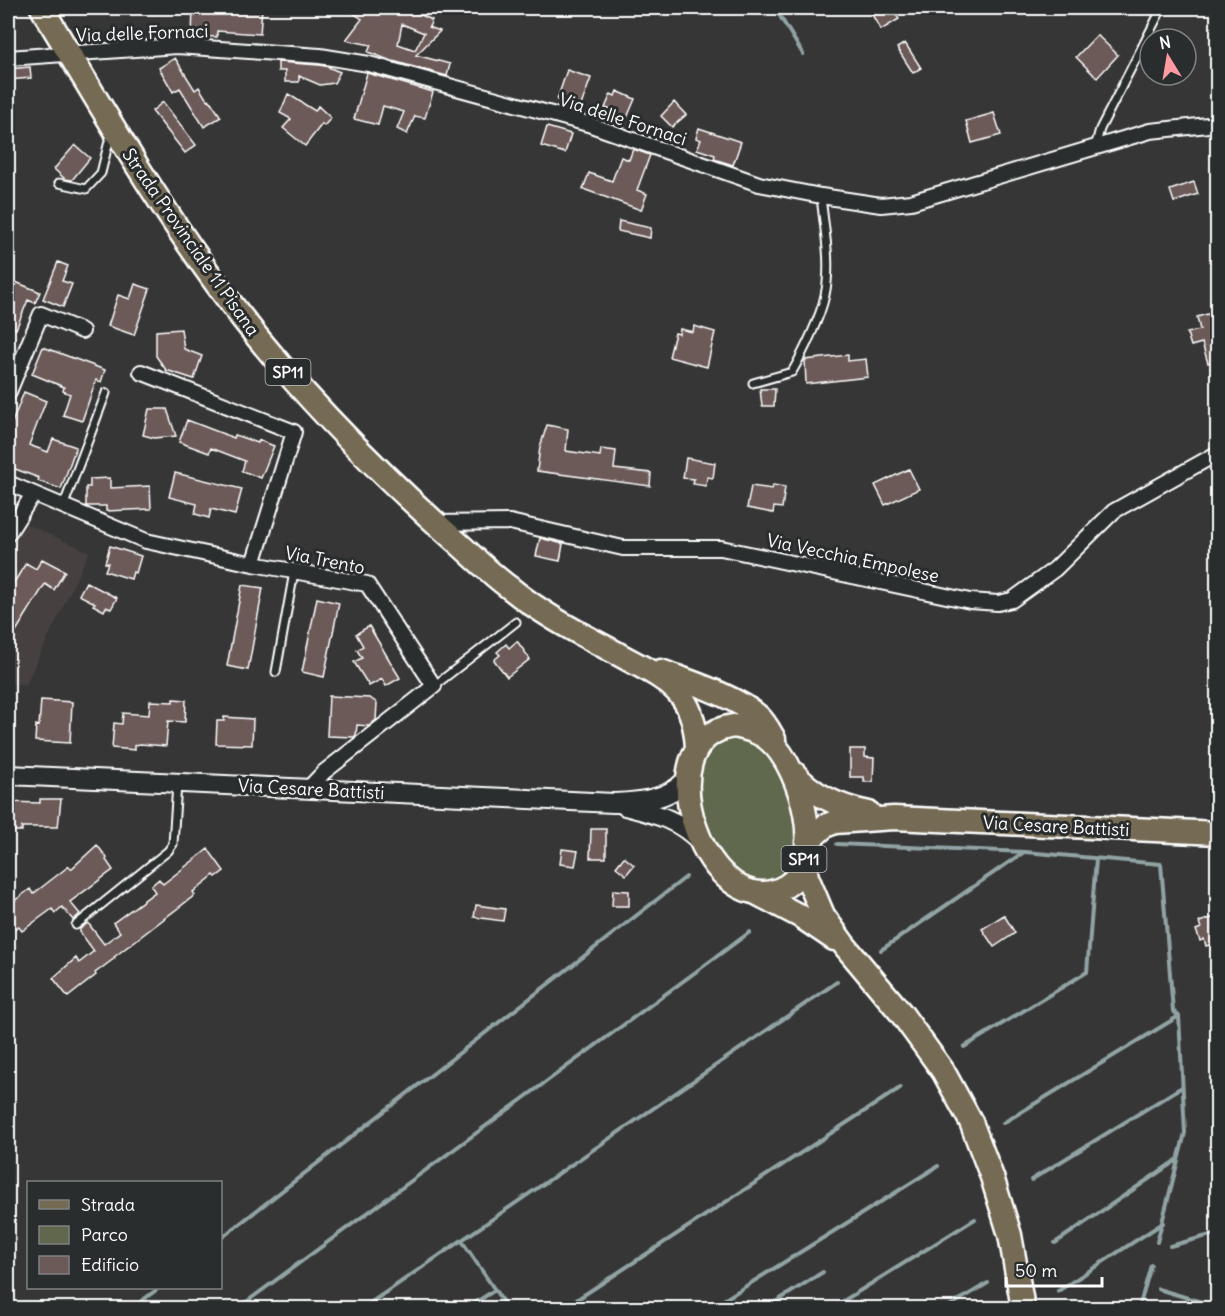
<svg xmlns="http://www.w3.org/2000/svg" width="1225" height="1316" font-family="Delius,sans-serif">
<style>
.built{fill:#474140}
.green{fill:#60674d;stroke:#b0b3a6;stroke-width:1.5}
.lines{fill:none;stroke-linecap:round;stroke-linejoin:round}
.stream{stroke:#91a3a4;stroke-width:4}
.building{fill:#6c5a58;stroke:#fff;stroke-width:1.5;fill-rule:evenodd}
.service-casing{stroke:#fff;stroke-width:11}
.minor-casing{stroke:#fff;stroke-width:18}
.tertiary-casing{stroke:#fff;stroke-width:22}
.primary-casing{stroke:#fff;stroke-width:27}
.service{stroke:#2a2d2e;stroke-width:7}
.minor{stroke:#2a2d2e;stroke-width:14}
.tertiary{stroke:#2a2d2e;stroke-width:18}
.primary{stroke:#746b52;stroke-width:22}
.labels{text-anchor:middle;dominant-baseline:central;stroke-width:6;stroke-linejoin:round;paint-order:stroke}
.shield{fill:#2a2d2e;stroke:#bfc0c0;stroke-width:1.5}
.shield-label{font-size:16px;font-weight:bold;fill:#fff}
.street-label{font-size:18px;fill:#fff;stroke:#2a2d2e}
</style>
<rect width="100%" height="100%" fill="#373636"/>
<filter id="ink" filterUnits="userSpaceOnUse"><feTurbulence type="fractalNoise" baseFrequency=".0167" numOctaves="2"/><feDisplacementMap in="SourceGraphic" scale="12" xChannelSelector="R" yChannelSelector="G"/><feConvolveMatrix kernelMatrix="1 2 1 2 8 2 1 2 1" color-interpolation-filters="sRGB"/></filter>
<g filter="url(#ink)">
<!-- built -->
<path class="built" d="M 26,524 L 89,552 L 26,684 L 8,684 L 8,551 Z"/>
<!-- green -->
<path class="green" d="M 724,736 L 746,737 L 774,758 L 799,821 L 792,867 L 772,884 L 745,880 L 711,843 L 697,798 L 704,752 Z"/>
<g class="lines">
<!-- stream -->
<path class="stream" d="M 775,8 L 803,54
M 837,844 L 1025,852 L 1161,864 L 1173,1011 L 1179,1016 L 1185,1133 L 1157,1242
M 881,950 L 1024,852
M 964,1047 L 1087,972 L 1096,859
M 1003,1123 L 1179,1016
M 1031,1180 L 1182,1087
M 220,1239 L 686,877
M 462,1241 L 507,1308
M 1055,1243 L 1178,1159
M 1170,1246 L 1218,1233
M 1158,1289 L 1218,1307
M 1058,1291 L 1163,1223
M 132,1308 L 159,1288
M 238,1308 L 750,932
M 363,1308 L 837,982
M 467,1308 L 495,1290
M 564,1308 L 900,1088
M 711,1308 L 938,1166
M 766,1308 L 823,1272
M 832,1308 L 975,1219
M 946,1308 L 988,1283
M 1139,1308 L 1151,1265"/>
</g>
<!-- building -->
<path class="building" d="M 193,8 L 207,8 L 206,12 L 237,13 L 237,8 L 262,8 L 260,34 L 217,31 L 217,37 L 192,36 Z
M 346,8 L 406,8 L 432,20 L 429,27 L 440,31 L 416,55 L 450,64 L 447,76 L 389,60 L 368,52 L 371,45 L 346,40 L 362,19 ZM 402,24 L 424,33 L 415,50 L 398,44 Z
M 880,8 L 891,8 L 899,19 L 881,30 L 871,13 Z
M 1097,35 L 1118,55 L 1097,78 L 1076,57 Z
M 905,43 L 921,68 L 913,73 L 897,48 Z
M 175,58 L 195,90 L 199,87 L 207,100 L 209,99 L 221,117 L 204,127 L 180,88 L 173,92 L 159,68 Z
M 278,62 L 319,65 L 330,67 L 330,68 L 340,72 L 334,83 L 320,85 L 299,76 L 299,82 L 285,82 L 285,71 L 278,71 Z
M 30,67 L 31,78 L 8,80 L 8,69 Z
M 567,70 L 591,78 L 580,108 L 557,100 Z
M 367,73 L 433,92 L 425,118 L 415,116 L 407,134 L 397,129 L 404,112 L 383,106 L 378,125 L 354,119 Z
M 617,91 L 635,99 L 623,127 L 605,119 L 609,109 L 605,108 L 611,94 L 615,96 Z
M 288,94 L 315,111 L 318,106 L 331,118 L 324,126 L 322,124 L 305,146 L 283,128 L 291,119 L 280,113 Z
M 163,102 L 196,145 L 185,153 L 152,111 Z
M 674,102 L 686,115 L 672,127 L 661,116 Z
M 994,113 L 1001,135 L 972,143 L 966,121 Z
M 547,127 L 571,134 L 565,153 L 541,146 Z
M 699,128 L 741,142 L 733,165 L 714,159 L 715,155 L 697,149 L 701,140 L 696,138 Z
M 75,145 L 90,158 L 72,180 L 65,179 L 54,169 Z
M 633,149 L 650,155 L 637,190 L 647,194 L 641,210 L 583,189 L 589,173 L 612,181 L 621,157 L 629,160 Z
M 1194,182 L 1198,194 L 1174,202 L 1170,190 Z
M 619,221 L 651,228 L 650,238 L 618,231 Z
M 58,262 L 68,266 L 62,281 L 72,284 L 63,307 L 43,299 Z
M 8,279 L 40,292 L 35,303 L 28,300 L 16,329 L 8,326 Z
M 135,284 L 150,289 L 134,335 L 108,326 L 118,295 L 130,299 Z
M 1218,311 L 1218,360 L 1208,363 L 1202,343 L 1191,346 L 1187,333 L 1200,330 L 1197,317 Z
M 694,326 L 715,332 L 707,367 L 669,357 L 675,333 L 679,334 L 680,329 L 693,332 Z
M 181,329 L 184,349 L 202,356 L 194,379 L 166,370 L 156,356 L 156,331 Z
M 43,347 L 105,370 L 101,382 L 96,380 L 82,421 L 63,415 L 70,394 L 63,391 L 64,387 L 32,374 Z
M 848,355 L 848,361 L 866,359 L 868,377 L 806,384 L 805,360 Z
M 760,389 L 775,389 L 774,406 L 762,406 Z
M 24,392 L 46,401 L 29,445 L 48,452 L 53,439 L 76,447 L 61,489 L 38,481 L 39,478 L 10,467 L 11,463 L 8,461 L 8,433 Z
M 149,409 L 167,409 L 176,436 L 154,438 L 143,435 Z
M 187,420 L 234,438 L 235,435 L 258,443 L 259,440 L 274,446 L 261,478 L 242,471 L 245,461 L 211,448 L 209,453 L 179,442 Z
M 547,425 L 568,429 L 566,451 L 600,456 L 601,449 L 616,451 L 614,469 L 651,473 L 650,486 L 537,471 L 540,447 Z
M 686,458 L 715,463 L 713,478 L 707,477 L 706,486 L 693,484 L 694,479 L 683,478 Z
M 909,469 L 919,489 L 885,505 L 875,485 Z
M 175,473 L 242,489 L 235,515 L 211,509 L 209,518 L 195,514 L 197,504 L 169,497 Z
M 110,478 L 110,488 L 150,486 L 151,509 L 106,511 L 106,506 L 86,506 L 86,487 L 90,487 L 90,479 Z
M 773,485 L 785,487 L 782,508 L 774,507 L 773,513 L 747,508 L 751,486 L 772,489 Z
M 540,538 L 563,544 L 560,561 L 536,556 Z
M 110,546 L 141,556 L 136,573 L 133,572 L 131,579 L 105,571 L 108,563 L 105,563 Z
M 42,559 L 65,571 L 54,590 L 45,584 L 8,644 L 8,592 L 26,563 L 36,569 Z
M 86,582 L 117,598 L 111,609 L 106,607 L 104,611 L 93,605 L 95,603 L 79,595 Z
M 242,585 L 263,588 L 248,670 L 227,666 Z
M 317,598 L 339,603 L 324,677 L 302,672 Z
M 369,626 L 400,678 L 386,686 L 382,679 L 369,686 L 354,662 L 362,658 L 357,650 L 363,646 L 356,634 Z
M 517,641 L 530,659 L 507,677 L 494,660 L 500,655 L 497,652 L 506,644 L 509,648 Z
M 329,696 L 370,698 L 377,703 L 376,720 L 369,726 L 357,725 L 356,735 L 354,737 L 327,736 Z
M 173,699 L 186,700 L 185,722 L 168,721 L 166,746 L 140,744 L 135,745 L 135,750 L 112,748 L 114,723 L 122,724 L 123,713 L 149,715 L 150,701 L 173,702 Z
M 41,700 L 72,702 L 70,743 L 35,741 L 36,725 L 39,726 Z
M 224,717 L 253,719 L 252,745 L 216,744 L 217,721 L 224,721 Z
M 850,749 L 865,749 L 865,757 L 874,758 L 873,782 L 864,782 L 864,777 L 850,777 Z
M 40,799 L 61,799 L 58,827 L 22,827 L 22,831 L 8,831 L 8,802 L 40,803 Z
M 591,829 L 606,829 L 606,858 L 590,858 Z
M 97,845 L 107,858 L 106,860 L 113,870 L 70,902 L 80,914 L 73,920 L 62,907 L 55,913 L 52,909 L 22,931 L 18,926 L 16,928 L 8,917 L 8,912 L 12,909 L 9,905 L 30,889 L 33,894 L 69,866 L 71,869 Z
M 208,849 L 224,871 L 216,877 L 214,875 L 193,892 L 195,895 L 114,957 L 115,958 L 95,973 L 96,975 L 68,997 L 53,978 L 76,958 L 79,963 L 94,951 L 80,932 L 80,929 L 88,923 L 104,944 L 120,932 L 113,923 L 155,892 L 151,886 L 159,879 L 163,884 Z
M 562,849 L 578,851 L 575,866 L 560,864 Z
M 624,857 L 634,865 L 626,875 L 616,867 Z
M 613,890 L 629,891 L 629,906 L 612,906 Z
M 476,905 L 505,909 L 503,921 L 474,917 Z
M 1004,915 L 1015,933 L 994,947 L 982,929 Z
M 1218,916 L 1218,942 L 1206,946 L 1204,939 L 1200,941 L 1196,930 L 1201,928 L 1199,922 Z"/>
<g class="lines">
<!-- service casing -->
<g class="service-casing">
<path id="service" d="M 1095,147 L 1100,129 L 1162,8
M 59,183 L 86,189 L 101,173 L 111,133
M 753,383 L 792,372 C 803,353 821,316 825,295 C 832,263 824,228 821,196
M 63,507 L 106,393
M 276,672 L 294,572
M 434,686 L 516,622
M 76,925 L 168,851 L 173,844 L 177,784"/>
</g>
<!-- minor casing -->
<g class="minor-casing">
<path id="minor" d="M 8,58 L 177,46 L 320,56 L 369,64 L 588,124 L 759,184 L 821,196 L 881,205 L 911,202 L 1150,131 L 1218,124
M 141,372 L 294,432 L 253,564
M 8,394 L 41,314 L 82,331
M 8,483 L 146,541 L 253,564 L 367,584 L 434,686 L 324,772 L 308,789
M 436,523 L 510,522 L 623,548 L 721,548 L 970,601 L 998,603 L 1012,600 L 1055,569 L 1114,511 L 1218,453
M 8,534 L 33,494"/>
</g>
<!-- tertiary casing -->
<g class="tertiary-casing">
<path id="tertiary" d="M 8,775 L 614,803 C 641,802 675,799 690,774
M 625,806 C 652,813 682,820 701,843"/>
</g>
<!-- primary casing -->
<g class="primary-casing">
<path id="primary" d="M 42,8 C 98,102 153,197 218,286 C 284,377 365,460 449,535 C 469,552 488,572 510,588 C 543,615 581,634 618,654 C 639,666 665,676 681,696 C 693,711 696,730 697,748
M 661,671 C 690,682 735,696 758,716 C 765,722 769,730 774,739
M 734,726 C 748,729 761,732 771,742 C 800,768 828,861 786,886 C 710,932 638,738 734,726 Z
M 794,773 C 813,796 840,807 869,813
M 807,842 L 825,826 L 835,822 L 894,818 L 1218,833
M 804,858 L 807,877 L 823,915 L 845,946 L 901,1013 L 943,1071 L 971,1122 L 992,1177 L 1010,1235 L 1023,1308
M 754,892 L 800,916 L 834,939"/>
</g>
<!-- service -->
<use href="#service" class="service"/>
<!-- minor -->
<use href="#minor" class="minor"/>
<!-- tertiary -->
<use href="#tertiary" class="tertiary"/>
<!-- primary -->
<use href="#primary" class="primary"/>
</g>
</g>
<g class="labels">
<!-- shield labels -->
<g class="shield">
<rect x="265.5" y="359" width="45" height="26" rx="4.5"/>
<rect x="781.5" y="846" width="45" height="26" rx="4.5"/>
</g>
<g class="shield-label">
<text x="288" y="372">SP11</text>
<text x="804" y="859">SP11</text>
</g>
<!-- street labels -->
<g class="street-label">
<text transform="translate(142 33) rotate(-2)">Via delle Fornaci</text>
<text transform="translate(623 119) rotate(18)">Via delle Fornaci</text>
<text transform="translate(191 242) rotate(55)">Strada Provinciale 11 Pisana</text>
<text transform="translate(853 558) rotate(12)">Via Vecchia Empolese</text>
<text transform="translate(325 560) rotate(11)">Via Trento</text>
<text transform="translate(311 789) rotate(3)">Via Cesare Battisti</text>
<text transform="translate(1056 826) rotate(3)">Via Cesare Battisti</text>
</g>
</g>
<!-- margin -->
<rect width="1225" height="1316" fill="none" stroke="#2a2d2e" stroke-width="30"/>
<rect x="15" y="15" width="1195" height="1286" fill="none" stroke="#fff" stroke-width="2" filter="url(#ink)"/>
<!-- legend -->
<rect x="27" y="1181" width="195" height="108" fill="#2a2d2e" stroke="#7f8182" stroke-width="1.5"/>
<rect x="39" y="1200" width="30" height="9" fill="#746b52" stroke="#7f8182" stroke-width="1.5"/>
<text x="81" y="1211" font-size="18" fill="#ffffff">Strada</text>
<rect x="39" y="1226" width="30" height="18" fill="#60674d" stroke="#7f8182" stroke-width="1.5"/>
<text x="81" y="1241" font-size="18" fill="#ffffff">Parco</text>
<rect x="39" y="1256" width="30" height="18" fill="#6c5a58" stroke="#7f8182" stroke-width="1.5"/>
<text x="81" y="1271" font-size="18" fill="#ffffff">Edificio</text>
<!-- north arrow -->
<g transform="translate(1168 57) rotate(349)"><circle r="28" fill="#2a2d2e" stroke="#7f8182" stroke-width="1.5"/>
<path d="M0-4.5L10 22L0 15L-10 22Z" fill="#ff9aa2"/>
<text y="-9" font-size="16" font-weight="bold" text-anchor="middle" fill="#ffffff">N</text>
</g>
<!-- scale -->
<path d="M1006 1277v9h96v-9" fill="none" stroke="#ffffff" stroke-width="3"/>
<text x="1015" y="1277" font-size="18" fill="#ffffff" stroke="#2a2d2e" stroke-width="4.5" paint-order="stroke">50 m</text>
</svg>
